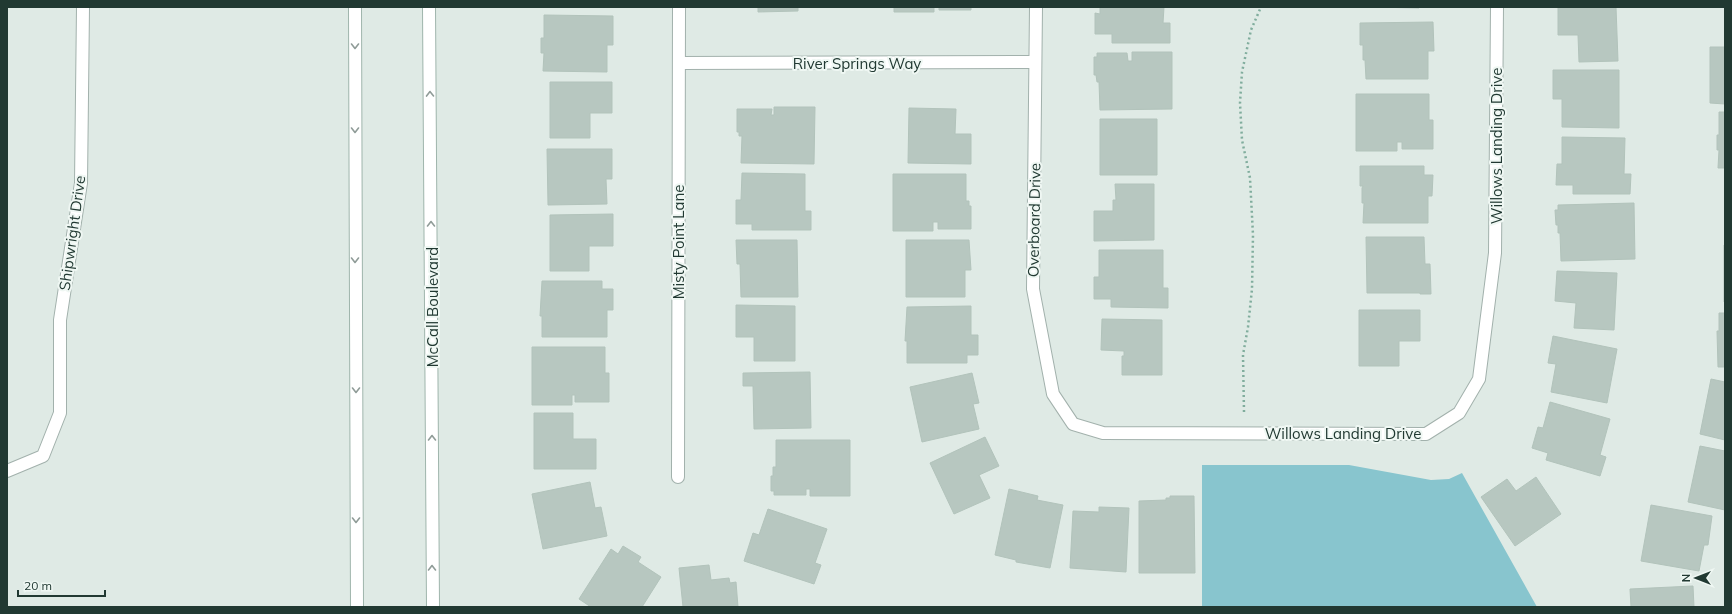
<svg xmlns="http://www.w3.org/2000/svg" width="1732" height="614" font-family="Mulish,sans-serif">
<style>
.water{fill:#88c5ce}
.building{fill:#b7c7c0;stroke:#b2c3bb}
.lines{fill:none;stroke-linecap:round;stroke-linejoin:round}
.minor-casing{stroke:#a2b1ac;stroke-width:14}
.secondary-casing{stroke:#9fb5ac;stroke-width:14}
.path{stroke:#80ad9d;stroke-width:2.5;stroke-dasharray:2 3;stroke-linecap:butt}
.minor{stroke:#fff;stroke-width:12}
.secondary{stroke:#fff;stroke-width:12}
.oneway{stroke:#909c98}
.labels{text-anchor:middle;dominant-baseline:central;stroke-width:4;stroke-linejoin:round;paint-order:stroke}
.street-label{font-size:15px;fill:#213932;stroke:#eff7f3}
</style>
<rect width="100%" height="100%" fill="#dfeae5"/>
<!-- water -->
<path class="water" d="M 1202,465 L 1349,465 L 1431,480 L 1449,479 L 1462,473 L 1537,607 L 1202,607 Z"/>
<!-- building -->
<path class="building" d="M 758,7 L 798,7 L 798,11 L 758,12 Z
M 894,7 L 934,7 L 934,12 L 894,12 Z
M 939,7 L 971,7 L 971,10 L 939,10 Z
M 1100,7 L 1164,7 L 1163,23 L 1170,23 L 1170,43 L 1112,43 L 1112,34 L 1095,34 L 1095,13 L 1100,14 Z
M 1372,7 L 1419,7 L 1419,8 Z
M 1558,7 L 1616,7 L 1618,61 L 1579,62 L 1578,35 L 1558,35 Z
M 544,15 L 613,16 L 613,45 L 607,45 L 607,72 L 543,71 L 544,53 L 541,53 L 541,38 L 544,38 Z
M 1433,22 L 1434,51 L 1428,51 L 1428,79 L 1366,79 L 1365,60 L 1363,60 L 1363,45 L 1360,45 L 1360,23 Z
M 1710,47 L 1725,47 L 1725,104 L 1710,103 Z
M 1132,52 L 1172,52 L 1172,109 L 1100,110 L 1099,82 L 1097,82 L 1096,75 L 1094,75 L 1094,57 L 1097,57 L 1097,53 L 1127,53 L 1128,61 L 1132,61 Z
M 1553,70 L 1619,70 L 1619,128 L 1562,127 L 1562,99 L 1553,99 Z
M 550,82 L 612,82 L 612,113 L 590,113 L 590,138 L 550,138 Z
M 1356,94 L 1429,94 L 1429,120 L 1433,120 L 1433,149 L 1402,149 L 1402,142 L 1397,142 L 1397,151 L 1356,151 Z
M 774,107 L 815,107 L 814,164 L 741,163 L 742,136 L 739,136 L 739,132 L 737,132 L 737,109 L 772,109 L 771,115 L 774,115 Z
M 909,108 L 956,109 L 955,134 L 971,134 L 971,164 L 908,163 Z
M 1719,112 L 1725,112 L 1725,168 L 1718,168 L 1719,150 L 1717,150 L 1717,135 L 1719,135 Z
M 1100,119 L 1157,119 L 1157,175 L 1100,175 Z
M 1562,137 L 1625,138 L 1624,174 L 1631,174 L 1630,194 L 1573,194 L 1573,185 L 1556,185 L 1557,164 L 1562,164 Z
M 547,149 L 612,149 L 612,179 L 606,179 L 607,204 L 548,205 Z
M 1360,166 L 1424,166 L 1424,175 L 1433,175 L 1432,196 L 1428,196 L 1428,223 L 1363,223 L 1364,203 L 1362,203 L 1362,188 L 1363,186 L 1360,186 Z
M 742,173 L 805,174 L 805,211 L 811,211 L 811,230 L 752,230 L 752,224 L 736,224 L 736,200 L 741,200 Z
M 893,174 L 966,174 L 966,201 L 969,201 L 969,206 L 971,206 L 971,229 L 938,229 L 938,222 L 933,222 L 933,231 L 893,231 Z
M 1115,184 L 1154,184 L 1154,240 L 1094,241 L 1094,211 L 1113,211 L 1113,200 L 1116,200 Z
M 1634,203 L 1635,259 L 1561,261 L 1560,233 L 1558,233 L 1558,225 L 1556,225 L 1555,210 L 1558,210 L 1558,205 Z
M 613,214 L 613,246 L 589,246 L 589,271 L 550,271 L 550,215 Z
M 1366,237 L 1424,237 L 1425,264 L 1430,264 L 1431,294 L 1420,294 L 1420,293 L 1367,293 Z
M 736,240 L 797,240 L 798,297 L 741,297 L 740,264 L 737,264 Z
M 906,240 L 969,240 L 971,270 L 965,270 L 965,297 L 906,297 Z
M 1724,245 L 1725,245 L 1725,302 L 1724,302 Z
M 1099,250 L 1163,250 L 1163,288 L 1168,288 L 1168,308 L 1111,307 L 1111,299 L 1094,299 L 1094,277 L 1099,277 Z
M 1557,271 L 1617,273 L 1614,330 L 1574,328 L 1576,303 L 1555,301 Z
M 542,281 L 602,281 L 602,289 L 613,289 L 613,310 L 607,310 L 607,337 L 542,337 L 542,316 L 540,316 Z
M 736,305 L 795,306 L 795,361 L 754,361 L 754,337 L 736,337 Z
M 971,306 L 971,335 L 978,335 L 978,355 L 967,355 L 967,363 L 907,363 L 907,341 L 905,341 L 907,307 Z
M 1359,310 L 1420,310 L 1420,341 L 1399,341 L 1399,366 L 1359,366 Z
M 1719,313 L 1725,313 L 1725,367 L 1718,367 L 1717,331 L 1719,331 Z
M 1102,319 L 1162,320 L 1162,375 L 1122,375 L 1122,356 L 1124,356 L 1124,351 L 1101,350 Z
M 1553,336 L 1617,349 L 1607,403 L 1551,392 L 1556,364 L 1548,363 Z
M 532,347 L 605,347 L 605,373 L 609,373 L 609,402 L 575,402 L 575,395 L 572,395 L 572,405 L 532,405 Z
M 810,372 L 811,428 L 754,429 L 753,386 L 743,386 L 743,373 Z
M 972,373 L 979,403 L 973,404 L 979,429 L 922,442 L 910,387 Z
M 1711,379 L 1725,382 L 1725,440 L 1700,434 Z
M 1550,402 L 1610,419 L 1600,455 L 1606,457 L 1600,476 L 1546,460 L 1548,453 L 1532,448 L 1538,427 L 1543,428 Z
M 534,413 L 573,413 L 573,439 L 596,439 L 596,469 L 534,469 Z
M 985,437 L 999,466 L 979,475 L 990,498 L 954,514 L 930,463 Z
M 776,440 L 850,440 L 850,496 L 810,496 L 810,489 L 806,489 L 806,495 L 774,495 L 774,491 L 771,491 L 771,476 L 773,476 L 773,467 L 776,467 Z
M 1700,446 L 1725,451 L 1725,510 L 1688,502 Z
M 1536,477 L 1561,514 L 1515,546 L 1481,497 L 1507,479 L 1516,491 Z
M 590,482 L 595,508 L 601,507 L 607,536 L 543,549 L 532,494 Z
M 1009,489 L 1038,496 L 1037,500 L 1063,505 L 1050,568 L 1016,562 L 1016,560 L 995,555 Z
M 1170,496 L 1194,496 L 1195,573 L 1139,573 L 1139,501 L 1166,500 L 1166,498 L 1170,498 Z
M 1651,505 L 1712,516 L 1708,545 L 1704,545 L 1699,571 L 1641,561 Z
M 1099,507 L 1129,508 L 1126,572 L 1070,568 L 1073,511 L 1099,512 Z
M 768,509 L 827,529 L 815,563 L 821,565 L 814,584 L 744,561 L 753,533 L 759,535 Z
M 623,546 L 641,557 L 638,562 L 661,577 L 642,607 L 591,607 L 579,599 L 611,549 L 618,554 Z
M 709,565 L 711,580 L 729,578 L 730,583 L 736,582 L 738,607 L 683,607 L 679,568 Z
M 1693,586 L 1694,607 L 1631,607 L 1630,589 Z"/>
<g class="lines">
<!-- minor casing -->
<g class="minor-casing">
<path id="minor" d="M 1036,7 L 1033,289 L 1053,394 L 1073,424 L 1103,433 L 1426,434 L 1459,413 L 1479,379 L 1495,253 L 1497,7
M 679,63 L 1035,62
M 7,471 L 43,456 L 60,413 L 60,320 L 81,183 L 83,7
M 678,477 L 679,7"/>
</g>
<!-- secondary casing -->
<g class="secondary-casing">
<path id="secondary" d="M 355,7 L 357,607
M 429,7 L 433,607"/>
</g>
<!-- path -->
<path class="path" d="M 1244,412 L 1243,355 L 1248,327 L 1252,289 L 1253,235 L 1250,178 L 1242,140 L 1240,103 L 1242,72 L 1251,30 L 1261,7"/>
<!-- minor -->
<use href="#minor" class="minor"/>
<!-- secondary -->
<use href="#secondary" class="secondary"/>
</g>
<!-- one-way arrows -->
<defs><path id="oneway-chevron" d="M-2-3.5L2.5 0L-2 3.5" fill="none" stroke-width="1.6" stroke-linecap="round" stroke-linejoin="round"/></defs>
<g class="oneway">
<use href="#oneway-chevron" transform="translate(355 46) rotate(90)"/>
<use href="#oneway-chevron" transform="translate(430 94) rotate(-91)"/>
<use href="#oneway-chevron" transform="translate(355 130) rotate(90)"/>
<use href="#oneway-chevron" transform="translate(431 224) rotate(-90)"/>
<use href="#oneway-chevron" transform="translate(355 260) rotate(90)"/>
<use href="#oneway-chevron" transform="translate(356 390) rotate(90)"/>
<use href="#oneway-chevron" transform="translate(432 438) rotate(-90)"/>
<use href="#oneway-chevron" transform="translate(356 520) rotate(90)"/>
<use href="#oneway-chevron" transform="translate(432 568) rotate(-90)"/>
</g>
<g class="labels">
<!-- street labels -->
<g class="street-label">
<text x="857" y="63">River Springs Way</text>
<text transform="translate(1496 146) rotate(-90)">Willows Landing Drive</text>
<text transform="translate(1034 220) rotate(-89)">Overboard Drive</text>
<text transform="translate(72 233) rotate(-82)">Shipwright Drive</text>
<text transform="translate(678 242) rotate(-90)">Misty Point Lane</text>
<text transform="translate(432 307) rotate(-90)">McCall Boulevard</text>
<text x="1343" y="433">Willows Landing Drive</text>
</g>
</g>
<!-- border -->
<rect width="1732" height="614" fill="none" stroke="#213932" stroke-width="16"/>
<!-- north arrow -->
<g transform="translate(1696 578) rotate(270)" stroke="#eff7f3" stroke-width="3" paint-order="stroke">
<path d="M0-3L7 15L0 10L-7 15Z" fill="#213932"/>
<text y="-6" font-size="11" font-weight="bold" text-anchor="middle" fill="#213932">N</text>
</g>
<!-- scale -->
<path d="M18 590v6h87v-6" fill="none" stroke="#213932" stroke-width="2"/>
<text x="24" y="590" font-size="12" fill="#213932" stroke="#eff7f3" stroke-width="3" paint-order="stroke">20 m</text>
</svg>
